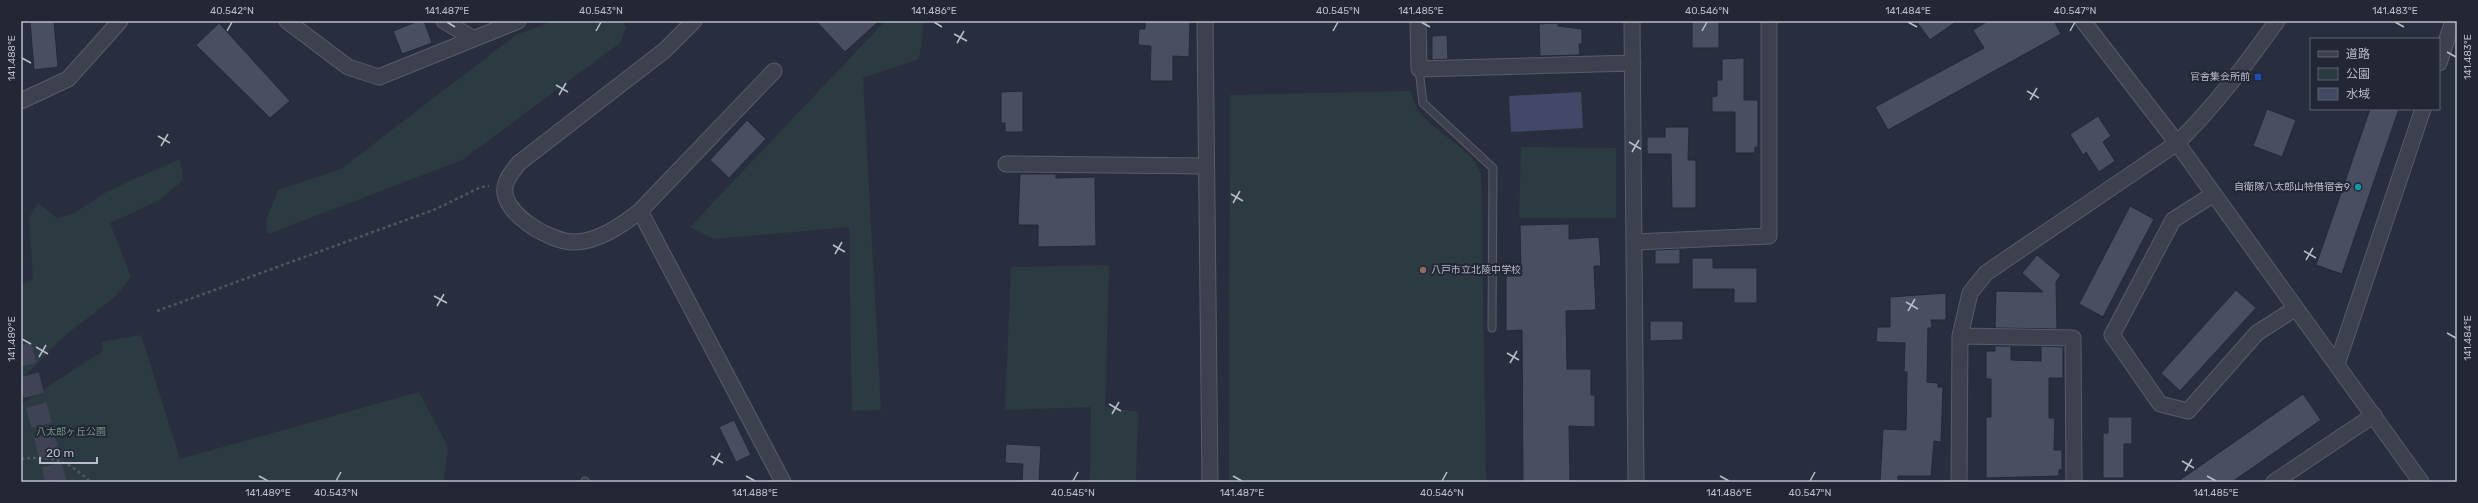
<svg xmlns="http://www.w3.org/2000/svg" width="2478" height="503" font-family="Rubik,'Noto Sans JP',sans-serif">
<style>
.green{fill:#2c3b41}
.water{fill:#414967}
.building{fill:#494e61;stroke:#242837}
.lines{fill:none;stroke-linecap:round;stroke-linejoin:round}
.secondary-tunnel{stroke:#3f4354;stroke-width:21;stroke-dasharray:21 10;stroke-linecap:butt}
.lane-casing{stroke:#585c6a;stroke-width:9}
.street-casing{stroke:#585c6a;stroke-width:17}
.path{stroke:#4b585f;stroke-width:2.5;stroke-dasharray:3 3;stroke-linecap:butt}
.lane{stroke:#3d414f;stroke-width:7}
.street{stroke:#3d414f;stroke-width:15}
.ticks{fill:none;stroke:#babdca;stroke-width:1.5}
.transit-dot{fill:#1a4fb4;stroke:#222635;stroke-width:1.5}
.culture-dot{fill:#0f9aa8;stroke:#222635;stroke-width:1.5}
.education-dot{fill:#8d6e63;stroke:#222635;stroke-width:1.5}
.labels{text-anchor:middle;dominant-baseline:central;stroke-width:4;stroke-linejoin:round;paint-order:stroke}
.poi-label{font-size:10px;fill:#babdca;stroke:#222635;text-anchor:end}
.park-label{font-size:10px;fill:#739883;stroke:#222635}
.neatline{fill:none;stroke:#babdca;stroke-width:1.5}
.ticks-label{font-size:10px;text-anchor:middle;fill:#babdca}
</style>
<rect width="100%" height="100%" fill="#292e3f"/>
<!-- green -->
<path class="green" d="M 553,21 L 622,21 L 626,28 L 620,43 L 462,160 L 268,234 L 266,221 L 278,190 L 341,169 L 516,35 Z
M 885,21 L 924,21 L 919,59 L 863,78 L 881,410 L 852,411 L 849,227 L 714,239 L 690,227 Z
M 1411,91 C 1416,123 1452,136 1472,158 C 1476,162 1478,169 1481,174 L 1486,482 L 1229,482 L 1230,95 Z
M 1521,147 L 1616,148 L 1616,218 L 1519,218 Z
M 180,159 L 183,180 L 160,200 L 110,223 L 131,277 L 116,296 L 63,337 L 21,380 L 21,285 L 33,279 L 29,218 L 38,203 L 57,218 L 73,214 L 108,191 Z
M 1109,265 L 1105,407 L 1138,412 L 1136,482 L 1090,482 L 1091,407 L 1005,410 L 1011,267 Z
M 141,335 L 180,459 L 419,392 L 448,447 L 443,482 L 21,482 L 21,404 L 103,351 L 101,342 Z"/>
<!-- water -->
<path class="water" d="M 1581,92 L 1583,128 L 1511,132 L 1509,96 Z"/>
<!-- building -->
<path class="building" d="M 30,21 L 54,21 L 58,67 L 34,70 Z
M 418,21 L 424,21 L 432,43 L 402,54 L 393,31 Z
M 816,21 L 879,21 L 845,52 Z
M 1145,21 L 1190,21 L 1189,57 L 1173,56 L 1173,81 L 1150,81 L 1151,46 L 1138,45 L 1139,29 L 1145,29 Z
M 1692,21 L 1719,21 L 1719,48 L 1692,48 Z
M 1916,21 L 1957,21 L 1930,40 Z
M 1988,21 L 2054,21 L 2061,34 L 1888,130 L 1875,107 L 1984,48 L 1973,30 Z
M 219,23 L 290,101 L 270,118 L 196,45 Z
M 1558,23 L 1558,26 L 1582,29 L 1582,44 L 1579,44 L 1580,55 L 1540,56 L 1539,24 Z
M 1447,35 L 1448,59 L 1432,60 L 1432,36 Z
M 1744,58 L 1744,100 L 1758,100 L 1758,147 L 1755,147 L 1755,153 L 1735,153 L 1735,112 L 1712,112 L 1712,97 L 1717,96 L 1717,80 L 1722,80 L 1722,59 Z
M 1023,91 L 1023,132 L 1005,132 L 1005,123 L 1001,123 L 1001,92 Z
M 2267,109 L 2296,120 L 2282,157 L 2253,146 Z
M 2370,109 L 2399,109 L 2342,274 L 2316,265 Z
M 2098,116 L 2111,136 L 2103,142 L 2115,161 L 2099,172 L 2086,152 L 2083,155 L 2070,134 Z
M 747,120 L 766,139 L 729,178 L 710,160 Z
M 1665,127 L 1689,127 L 1688,160 L 1696,160 L 1696,208 L 1672,208 L 1671,154 L 1647,154 L 1647,137 L 1665,137 Z
M 1020,174 L 1056,174 L 1056,178 L 1095,177 L 1096,246 L 1038,247 L 1038,225 L 1018,225 Z
M 2130,206 L 2154,219 L 2103,317 L 2079,304 Z
M 1569,224 L 1569,239 L 1599,237 L 1601,266 L 1594,266 L 1596,310 L 1566,311 L 1567,369 L 1591,369 L 1591,395 L 1595,395 L 1595,427 L 1569,426 L 1570,482 L 1523,482 L 1522,330 L 1506,331 L 1506,276 L 1521,276 L 1520,225 Z
M 1680,249 L 1680,264 L 1655,264 L 1655,250 Z
M 2037,255 L 2061,275 L 2056,282 L 2057,329 L 1995,328 L 1996,291 L 2043,292 L 2022,273 Z
M 1692,258 L 1713,258 L 1713,268 L 1757,268 L 1757,303 L 1734,303 L 1734,289 L 1692,289 Z
M 2236,290 L 2256,308 L 2180,391 L 2161,373 Z
M 1946,293 L 1946,320 L 1931,320 L 1932,328 L 1928,328 L 1927,382 L 1938,383 L 1938,387 L 1943,387 L 1941,442 L 1934,441 L 1931,476 L 1898,476 L 1898,482 L 1880,482 L 1883,429 L 1906,430 L 1907,372 L 1904,372 L 1905,343 L 1876,342 L 1877,327 L 1890,327 L 1890,297 Z
M 1650,321 L 1683,321 L 1683,340 L 1650,341 Z
M 1995,346 L 2011,346 L 2011,360 L 2041,361 L 2041,346 L 2063,347 L 2063,378 L 2049,378 L 2049,418 L 2055,418 L 2054,450 L 2062,450 L 2062,469 L 2059,470 L 2059,476 L 1986,478 L 1986,417 L 1991,417 L 1991,379 L 1986,379 L 1986,351 L 1995,351 Z
M 2303,394 L 2321,420 L 2232,482 L 2177,482 Z
M 2108,417 L 2132,417 L 2132,444 L 2124,444 L 2124,478 L 2103,478 L 2103,433 L 2108,433 Z
M 734,420 L 751,455 L 736,462 L 719,427 Z
M 1006,444 L 1041,446 L 1039,482 L 1022,482 L 1023,464 L 1005,463 Z"/>
<g class="lines">
<!-- secondary-tunnel -->
<path class="secondary-tunnel" d="M 21,345 L 56,482"/>
<!-- lane casing -->
<g class="lane-casing">
<path id="lane" d="M 1419,69 L 1423,103 L 1493,168 L 1492,328
M 585,482 L 585,481"/>
</g>
<!-- street casing -->
<g class="street-casing">
<path id="street" d="M 287,21 L 348,67 L 379,77 L 518,21
M 444,21 L 474,39
M 694,21 L 665,50 L 519,163 C 514,170 506,178 505,187 C 501,214 551,242 574,242 C 598,242 622,225 640,211 L 774,71
M 1205,21 L 1210,482
M 1418,21 L 1419,69 L 1633,63
M 1632,21 L 1636,482
M 2277,21 C 2246,64 2215,106 2177,143 L 2421,482
M 2439,63 L 2453,21
M 21,101 L 68,79 L 120,21
M 1006,164 L 1206,166
M 2214,194 L 2173,220 L 2112,335 L 2160,404 L 2188,411 L 2257,333 L 2296,308
M 640,211 L 783,482
M 1635,242 L 1769,236 L 1769,21
M 1960,336 L 2073,338 L 2074,482
M 2337,364 L 2423,109
M 1959,482 L 1960,336 L 1970,293 L 1986,273 L 2177,143 L 2083,21
M 2274,482 L 2374,415"/>
</g>
<!-- path -->
<path class="path" d="M 157,311 L 436,209 L 481,187 L 489,186
M 21,459 C 54,455 66,460 91,482"/>
<!-- lane -->
<use href="#lane" class="lane"/>
<!-- street -->
<use href="#street" class="street"/>
</g>
<!-- ticks -->
<path class="ticks" d="M 447,22 L 455,27M 934,22 L 942,27M 1421,22 L 1430,27M 1908,22 L 1917,27M 2395,22 L 2404,27M 227,31 L 232,22M 596,31 L 601,22M 1333,31 L 1338,22M 1702,31 L 1707,22M 2070,31 L 2075,22M 954,34 L 967,41M 957,43 L 964,31M 2447,52 L 2456,57M 22,58 L 31,63M 556,85 L 568,92M 2027,91 L 2039,98M 559,95 L 566,83M 2030,100 L 2037,88M 158,136 L 170,143M 1629,142 L 1641,149M 161,146 L 168,134M 1632,152 L 1639,140M 1231,194 L 1243,201M 1233,203 L 1240,191M 833,245 L 845,252M 2304,251 L 2316,258M 835,254 L 842,242M 2306,260 L 2313,248M 434,296 L 447,303M 1906,302 L 1918,309M 437,306 L 444,294M 1908,311 L 1915,299M 2447,333 L 2456,338M 22,339 L 31,344M 36,347 L 48,354M 1507,353 L 1519,360M 39,357 L 46,345M 1510,363 L 1517,351M 1109,404 L 1121,411M 1112,414 L 1119,402M 711,456 L 723,463M 2182,461 L 2194,468M 713,465 L 720,453M 2185,471 L 2192,459M 259,476 L 268,481M 746,476 L 755,481M 1233,476 L 1242,481M 1720,476 L 1729,481M 2207,476 L 2216,481M 336,481 L 341,472M 1073,481 L 1078,472M 1442,481 L 1447,472M 1810,481 L 1815,472"/>
<!-- markers -->
<rect class="transit-dot" x="2254" y="73" width="8" height="8" rx="2"/>
<circle class="culture-dot" cx="2358" cy="187" r="4"/>
<circle class="education-dot" cx="1423" cy="270" r="4"/>
<g class="labels">
<!-- poi labels -->
<g class="poi-label">
<text x="2250" y="77">官舎集会所前</text>
<text x="2350" y="187">自衛隊八太郎山特借宿舎9</text>
<text x="1431" y="270" text-anchor="start">八戸市立北陵中学校</text>
</g>
<!-- park labels -->
<g class="park-label">
<text x="71" y="432">八太郎ヶ丘公園</text>
</g>
</g>
<!-- border -->
<rect width="2478" height="503" fill="none" stroke="#222635" stroke-width="44"/>
<!-- legend -->
<rect x="2310" y="38" width="130" height="72" fill="#222635" stroke="#5f6271"/>
<rect x="2318" y="51" width="20" height="6" fill="#3d414f" stroke="#5f6271"/>
<text x="2346" y="58" font-size="12" fill="#babdca">道路</text>
<rect x="2318" y="68" width="20" height="12" fill="#2c3b41" stroke="#5f6271"/>
<text x="2346" y="78" font-size="12" fill="#babdca">公園</text>
<rect x="2318" y="88" width="20" height="12" fill="#414967" stroke="#5f6271"/>
<text x="2346" y="98" font-size="12" fill="#babdca">水域</text>
<!-- scale -->
<path d="M40 457v6h57v-6" fill="none" stroke="#babdca" stroke-width="2"/>
<text x="46" y="457" font-size="12" fill="#babdca" stroke="#222635" stroke-width="3" paint-order="stroke">20 m</text>
<rect x="22" y="22" width="2434" height="459" class="neatline"/>
<g class="ticks-label">
<text x="232" y="14">40.542°N</text>
<text x="447" y="14">141.487°E</text>
<text x="601" y="14">40.543°N</text>
<text x="934" y="14">141.486°E</text>
<text x="1338" y="14">40.545°N</text>
<text x="1421" y="14">141.485°E</text>
<text x="1707" y="14">40.546°N</text>
<text x="1908" y="14">141.484°E</text>
<text x="2075" y="14">40.547°N</text>
<text x="2395" y="14">141.483°E</text>
<text transform="translate(2467 57) rotate(-90)" y="4">141.483°E</text>
<text transform="translate(11 58) rotate(-90)" y="4">141.488°E</text>
<text transform="translate(2467 338) rotate(-90)" y="4">141.484°E</text>
<text transform="translate(11 339) rotate(-90)" y="4">141.489°E</text>
<text x="268" y="496">141.489°E</text>
<text x="336" y="496">40.543°N</text>
<text x="755" y="496">141.488°E</text>
<text x="1073" y="496">40.545°N</text>
<text x="1242" y="496">141.487°E</text>
<text x="1442" y="496">40.546°N</text>
<text x="1729" y="496">141.486°E</text>
<text x="1810" y="496">40.547°N</text>
<text x="2216" y="496">141.485°E</text>
</g>
</svg>
